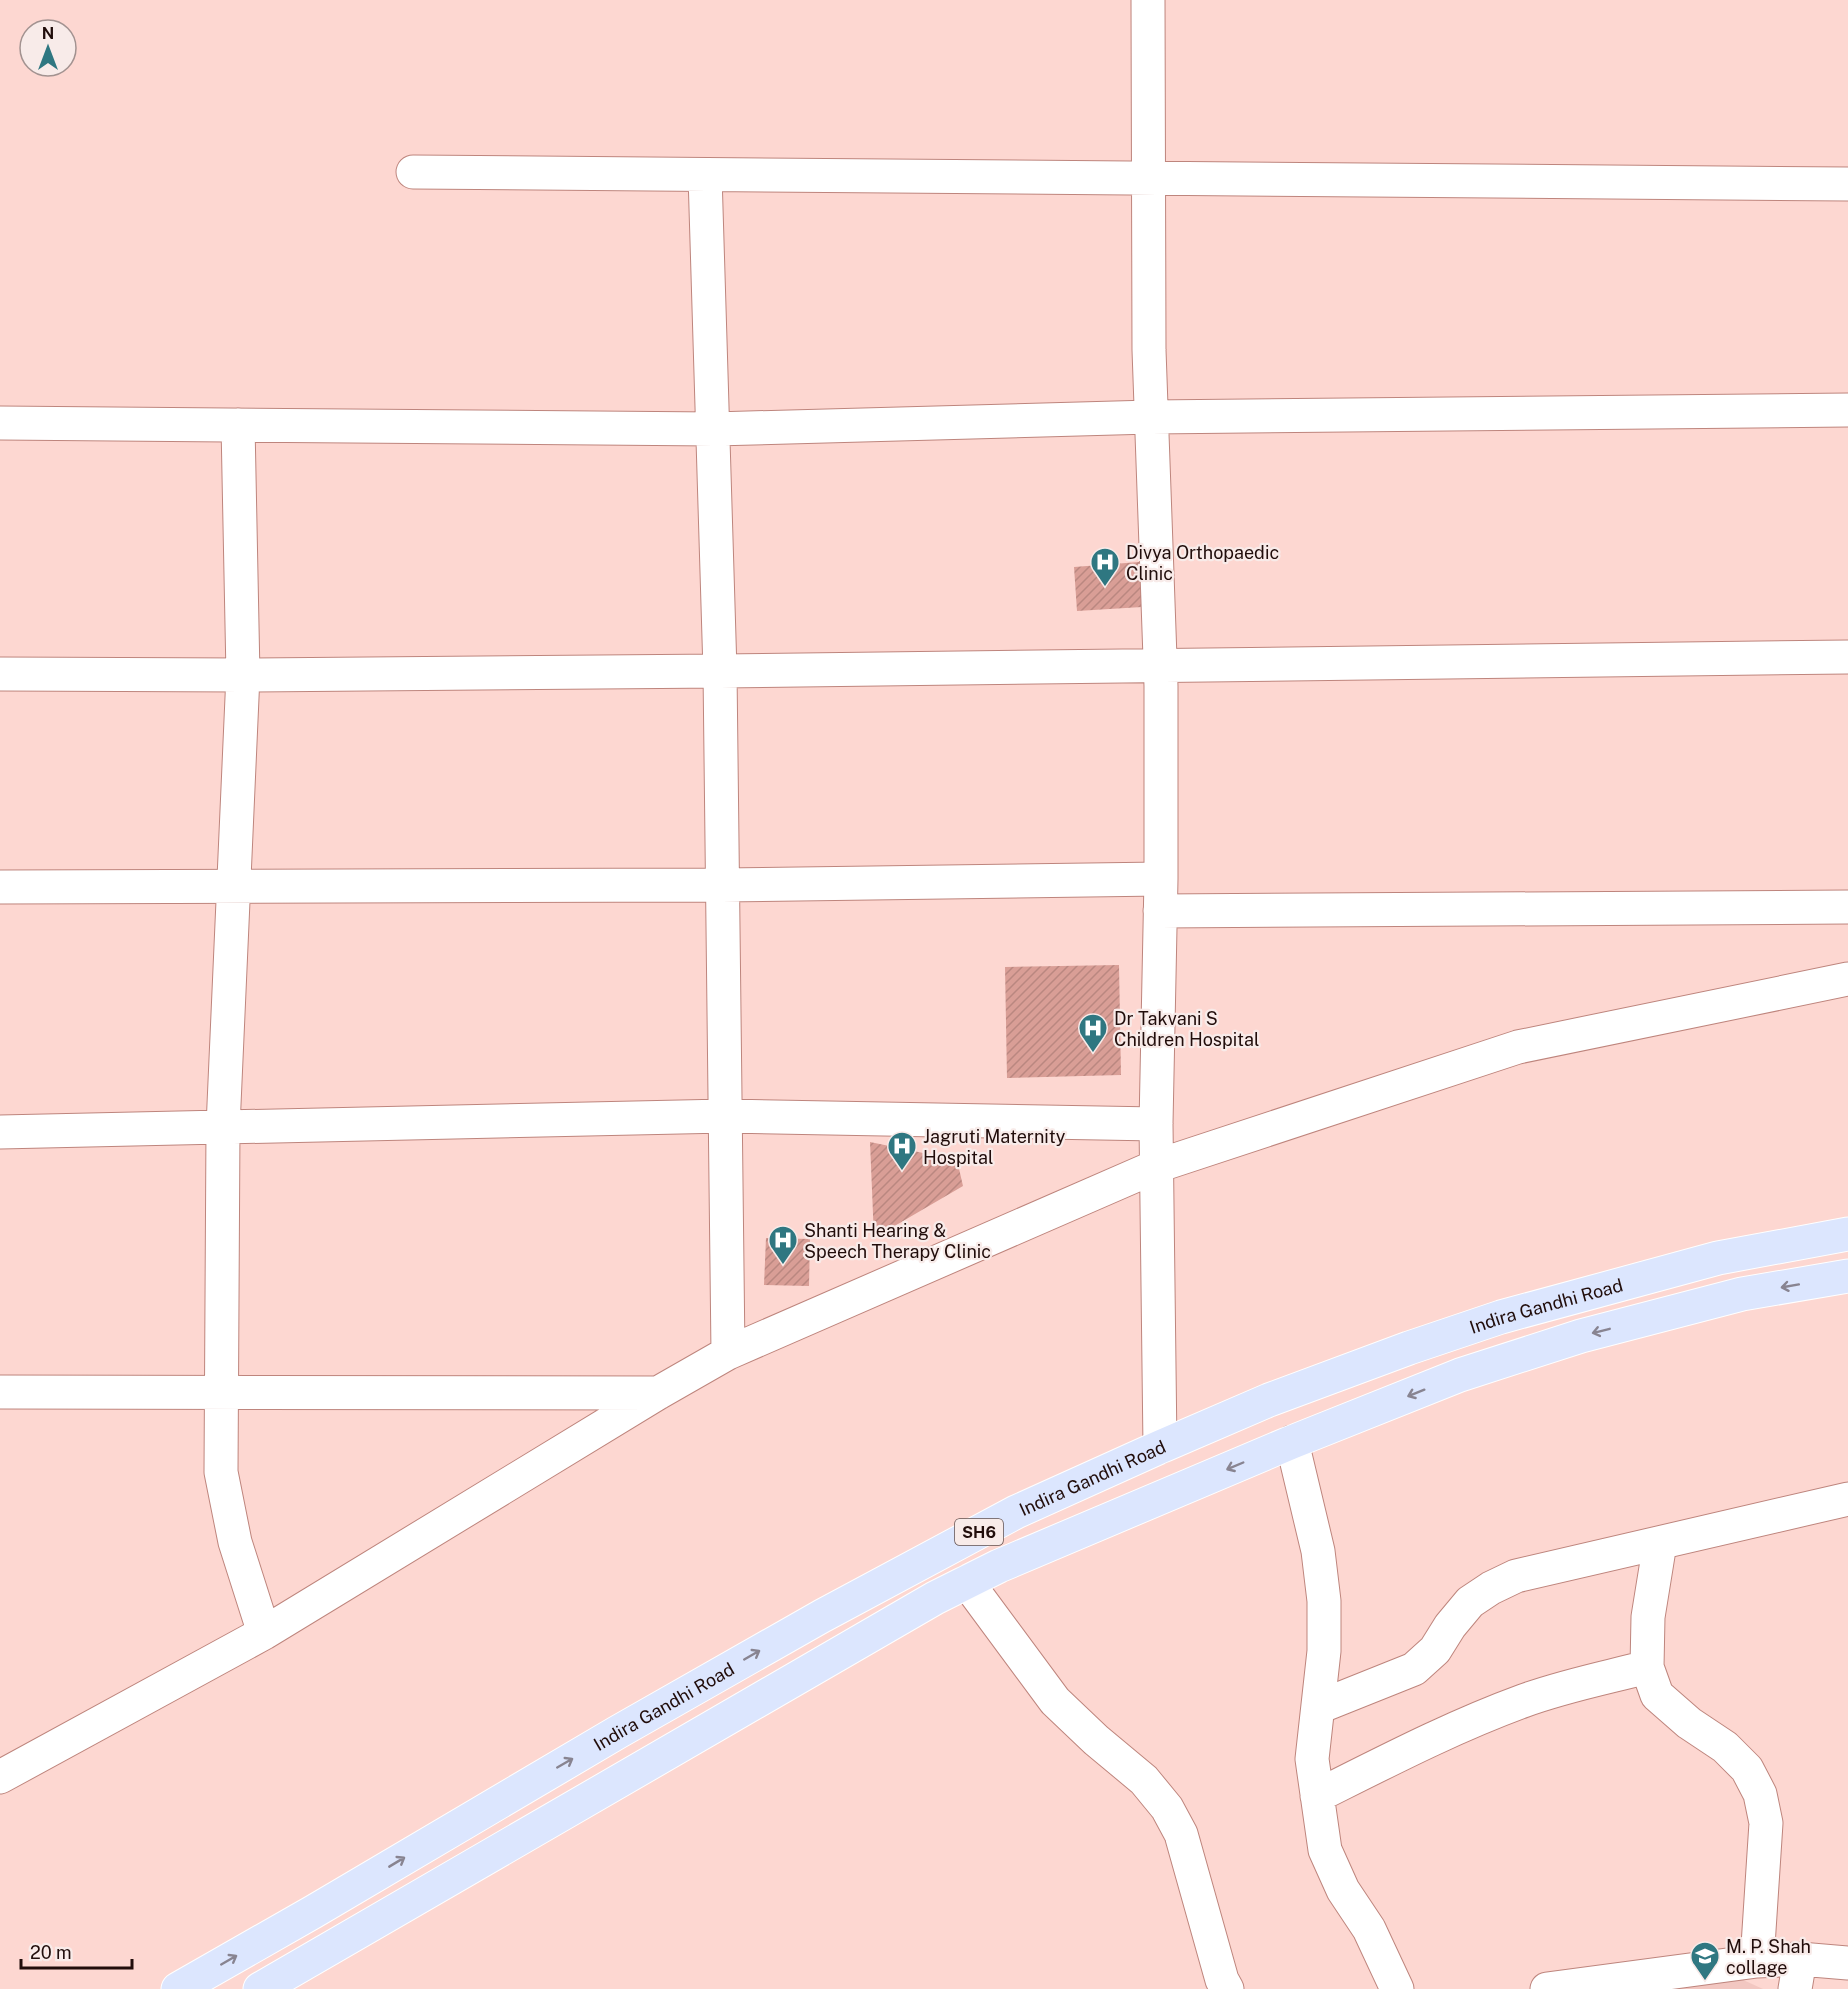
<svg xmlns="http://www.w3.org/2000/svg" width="1848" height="1989" font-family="'Public Sans',sans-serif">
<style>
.built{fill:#f2c7c1}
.building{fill:url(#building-hatch)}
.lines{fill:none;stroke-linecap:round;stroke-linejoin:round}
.street-casing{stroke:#be857d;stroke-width:35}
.primary-casing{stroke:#fff;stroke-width:35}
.street{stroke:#fff;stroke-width:33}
.primary{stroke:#dce6fe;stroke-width:33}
.oneway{stroke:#888491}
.labels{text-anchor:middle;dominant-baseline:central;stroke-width:4.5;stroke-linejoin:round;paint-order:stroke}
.shield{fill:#f8ebe9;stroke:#62504e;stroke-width:1.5}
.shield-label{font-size:16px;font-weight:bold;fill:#210d0b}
.poi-label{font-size:18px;fill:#210d0b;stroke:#f8ebe9;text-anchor:start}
.street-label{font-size:18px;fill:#210d0b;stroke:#f8ebe9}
</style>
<defs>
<pattern id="building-hatch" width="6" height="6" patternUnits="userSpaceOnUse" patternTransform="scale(1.5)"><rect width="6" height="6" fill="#d99e96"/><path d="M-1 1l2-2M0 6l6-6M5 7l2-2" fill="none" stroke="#ba8780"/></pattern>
</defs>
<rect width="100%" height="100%" fill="#fdd7d1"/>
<!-- built -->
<path class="built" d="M 1730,1974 L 1763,1989 L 1596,1989 Z"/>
<!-- building -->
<path class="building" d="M 1139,562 L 1142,607 L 1077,611 L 1074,567 Z
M 1119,965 L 1121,1075 L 1007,1078 L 1005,967 Z
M 870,1142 L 957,1160 L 963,1186 L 874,1238 Z
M 766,1238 L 810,1239 L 809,1286 L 764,1285 Z"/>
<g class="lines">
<!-- street casing -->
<g class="street-casing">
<path id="street" d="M 1148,0 L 1149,350 L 1161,686 L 1161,879 L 1156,1124 L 1160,1447
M 413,172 L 1848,184
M 705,175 L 720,671 L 728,1353
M 0,423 L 714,429 L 1151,417 L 1848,410
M 238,425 L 243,675 L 223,1127 L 221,1472 L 235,1542 L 264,1633
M 0,674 L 243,675 L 720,671 L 1848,657
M 0,887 L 722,885 L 1161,879
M 1160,911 L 1848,907
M 0,1132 L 726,1116 L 1156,1124
M 0,1392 L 658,1393
M 1292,1442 L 1318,1551 L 1324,1601 L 1324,1651 L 1312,1759 L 1325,1850 L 1343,1890 L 1369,1929 L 1397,1989
M 1660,1543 L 1648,1617 L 1647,1667 L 1657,1695 L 1689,1723 L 1725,1747 L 1747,1769 L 1760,1794 L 1766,1823 L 1757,1961
M 967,1582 L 1055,1701 L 1096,1740 L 1144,1780 L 1167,1808 L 1181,1834 L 1222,1980 L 1227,1989
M 1319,1707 L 1414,1669 L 1435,1650 L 1450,1626 L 1470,1602 L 1491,1588 L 1516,1576 L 1848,1499
M 0,1777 L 264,1633 L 658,1393 L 728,1353 L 1157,1166 L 1518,1047 L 1848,979
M 1317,1796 C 1385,1762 1452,1727 1523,1701 C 1563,1686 1605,1678 1647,1667
M 1547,1989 L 1757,1961 L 1800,1959 L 1848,1963
M 1795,1989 L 1800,1959"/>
</g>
<!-- primary casing -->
<g class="primary-casing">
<g id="primary">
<path id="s1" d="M 178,1989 L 313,1912 L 618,1732 L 822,1616 L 1016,1512 L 1160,1447 L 1269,1400 L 1409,1348 L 1501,1317 L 1718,1258 L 1848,1234"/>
<path d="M 260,1989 L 935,1598 L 999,1566 L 1292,1442 L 1460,1375 L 1581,1336 L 1742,1294 L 1848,1276"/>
</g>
</g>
<!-- street -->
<use href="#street" class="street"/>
<!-- primary -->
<use href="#primary" class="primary"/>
</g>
<!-- one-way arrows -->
<defs><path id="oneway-shaft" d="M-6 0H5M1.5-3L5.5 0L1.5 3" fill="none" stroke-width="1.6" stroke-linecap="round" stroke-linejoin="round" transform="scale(1.5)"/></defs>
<g class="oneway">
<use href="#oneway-shaft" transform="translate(1790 1286) rotate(170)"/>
<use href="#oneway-shaft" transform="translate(1601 1331) rotate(166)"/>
<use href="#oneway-shaft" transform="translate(1416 1393) rotate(158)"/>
<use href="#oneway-shaft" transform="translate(1235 1466) rotate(157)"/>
<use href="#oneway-shaft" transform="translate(752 1655) rotate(-30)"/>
<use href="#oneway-shaft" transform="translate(565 1763) rotate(-30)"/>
<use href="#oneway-shaft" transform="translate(397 1862) rotate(-31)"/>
<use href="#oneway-shaft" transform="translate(229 1960) rotate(-30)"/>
</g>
<!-- icons -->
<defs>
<g id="hospital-pin" transform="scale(1.5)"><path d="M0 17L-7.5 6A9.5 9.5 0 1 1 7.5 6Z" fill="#2f7781" stroke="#f8ebe9"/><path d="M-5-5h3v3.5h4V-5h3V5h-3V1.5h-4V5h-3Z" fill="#fff"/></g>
<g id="university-pin" transform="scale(1.5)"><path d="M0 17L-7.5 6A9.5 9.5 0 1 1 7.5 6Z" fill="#2f7781" stroke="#f8ebe9"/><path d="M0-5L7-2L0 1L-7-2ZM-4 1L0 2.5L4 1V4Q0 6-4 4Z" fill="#fff"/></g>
</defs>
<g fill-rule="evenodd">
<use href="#hospital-pin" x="1105" y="562"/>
<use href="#hospital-pin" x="1093" y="1028"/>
<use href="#hospital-pin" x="902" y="1146"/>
<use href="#hospital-pin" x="783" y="1240"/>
<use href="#university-pin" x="1705" y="1956"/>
</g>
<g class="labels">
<!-- shield labels -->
<rect class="shield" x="955" y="1519" width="48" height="26" rx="4.5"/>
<g class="shield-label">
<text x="979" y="1532">SH6</text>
</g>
<!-- poi labels -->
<g class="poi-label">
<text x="1126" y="552">Divya Orthopaedic<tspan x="1126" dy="21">Clinic</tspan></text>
<text x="1114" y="1018">Dr Takvani S<tspan x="1114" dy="21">Children Hospital</tspan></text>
<text x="923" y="1136">Jagruti Maternity<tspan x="923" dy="21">Hospital</tspan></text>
<text x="804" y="1230">Shanti Hearing &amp;<tspan x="804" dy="21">Speech Therapy Clinic</tspan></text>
<text x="1726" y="1946">M. P. Shah<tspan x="1726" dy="21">collage</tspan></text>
</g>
<!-- street labels -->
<g class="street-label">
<text stroke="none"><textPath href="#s1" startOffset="1534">Indira Gandhi Road</textPath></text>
<text stroke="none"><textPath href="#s1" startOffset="1048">Indira Gandhi Road</textPath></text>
<text stroke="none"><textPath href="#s1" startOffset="562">Indira Gandhi Road</textPath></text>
</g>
</g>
<!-- north arrow -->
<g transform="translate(48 48)"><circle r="28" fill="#f8ebe9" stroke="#a29290" stroke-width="1.5"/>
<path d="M0-4.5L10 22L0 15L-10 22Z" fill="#2f7781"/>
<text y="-9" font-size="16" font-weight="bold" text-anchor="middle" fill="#210d0b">N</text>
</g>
<!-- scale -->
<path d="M21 1959v9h111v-9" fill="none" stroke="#210d0b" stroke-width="3"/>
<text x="30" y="1959" font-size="18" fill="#210d0b" stroke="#f8ebe9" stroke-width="4.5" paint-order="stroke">20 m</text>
</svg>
